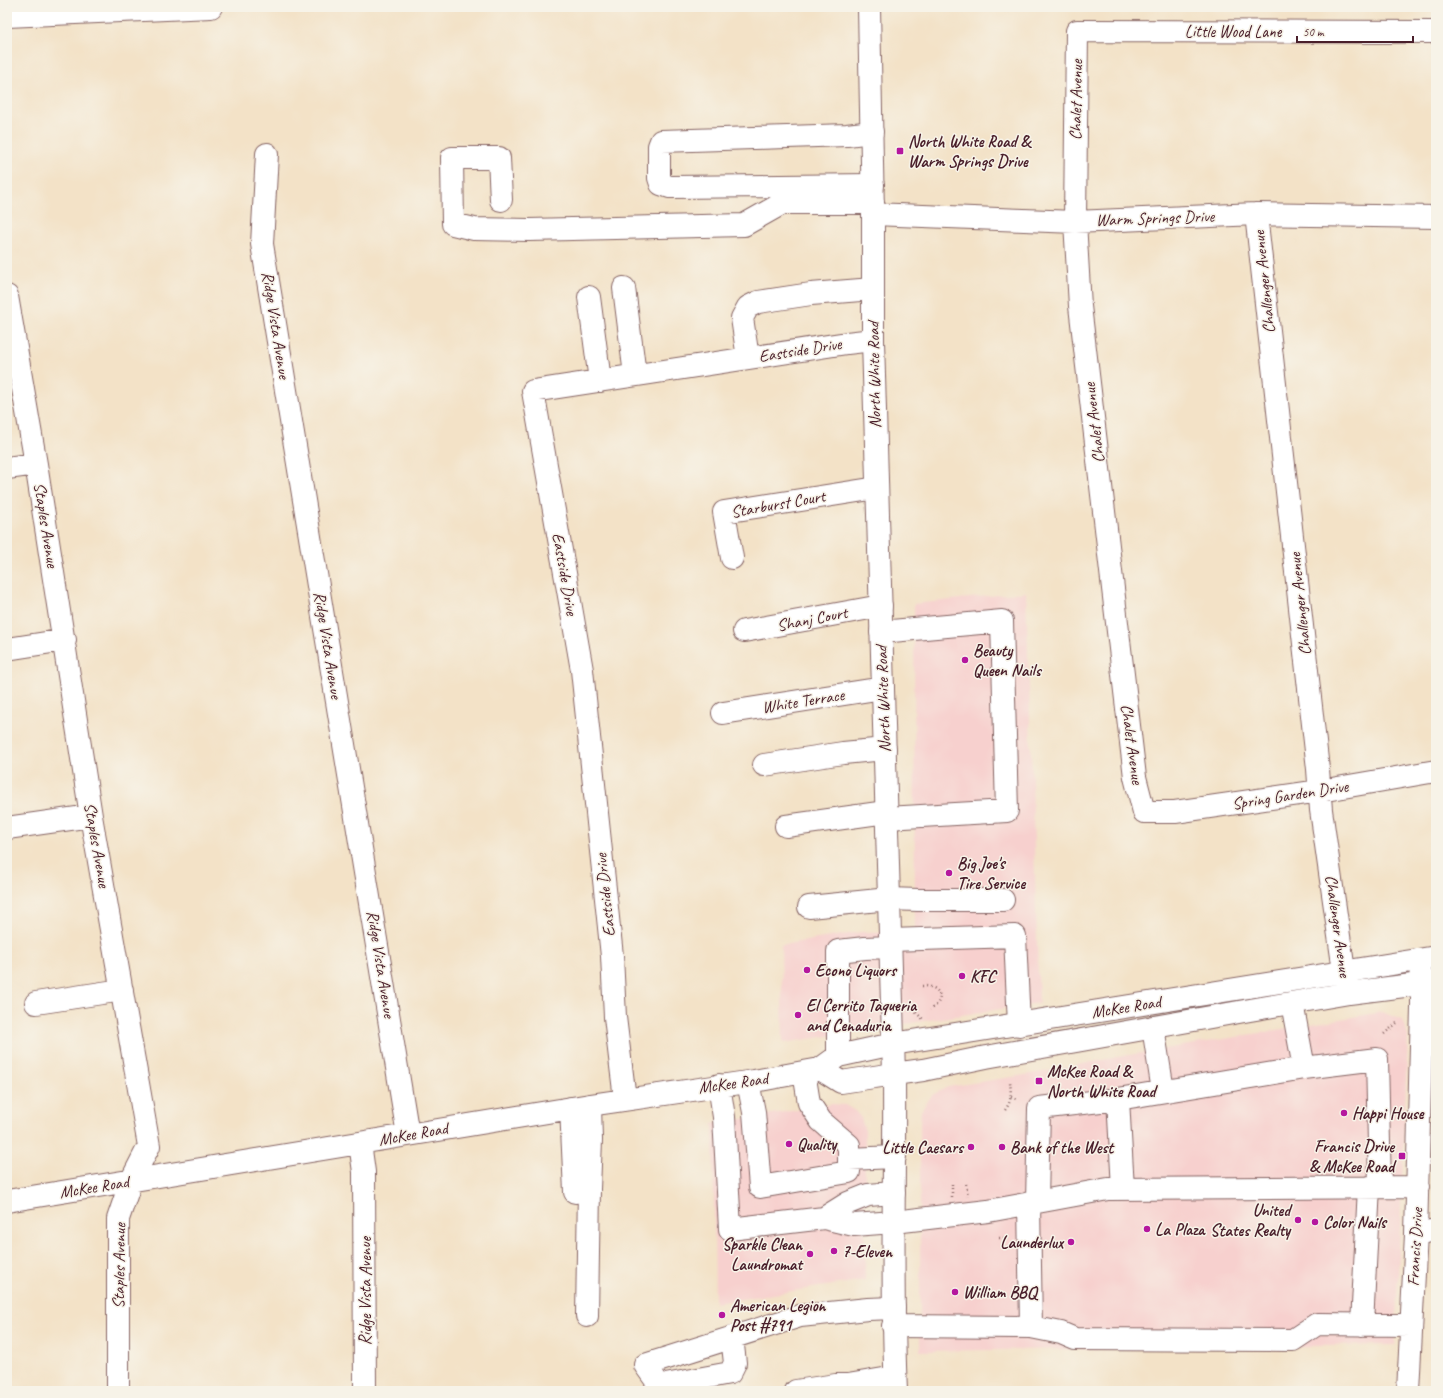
<svg xmlns="http://www.w3.org/2000/svg" width="1443" height="1398" font-family="Caveat,sans-serif">
<style>
.built{fill:#f7d0ce}
.lines{fill:none;stroke-linecap:round;stroke-linejoin:round}
.minor-casing{stroke:#856362;stroke-width:24}
.major-casing{stroke:#856362;stroke-width:24}
.path{stroke:#856362;stroke-width:2.5;stroke-dasharray:1 3;stroke-linecap:butt}
.minor{stroke:#fff;stroke-width:22}
.major{stroke:#fff;stroke-width:22}
.poi-dot{fill:#b5179e;stroke:#f7f3e8;stroke-width:1.5}
.labels{text-anchor:middle;dominant-baseline:central;stroke-width:3;stroke-linejoin:round;paint-order:stroke}
.street-label{font-size:17px;fill:#4a1f2b;stroke:#f7f3e8}
.poi-label{font-size:17px;font-weight:bold;fill:#4a1f2b;stroke:#f7f3e8;text-anchor:start}
</style>
<rect width="100%" height="100%" fill="#f7f3e8"/>
<filter id="ink" filterUnits="userSpaceOnUse"><feTurbulence type="fractalNoise" baseFrequency=".025" numOctaves="2"/><feDisplacementMap in="SourceGraphic" scale="8" xChannelSelector="R" yChannelSelector="G"/><feConvolveMatrix kernelMatrix="1 2 1 2 8 2 1 2 1" color-interpolation-filters="sRGB"/></filter>
<filter id="wash" filterUnits="userSpaceOnUse"><feTurbulence type="fractalNoise" baseFrequency=".012" numOctaves="4" result="noise"/><feDisplacementMap in="SourceGraphic" scale="16" xChannelSelector="R" yChannelSelector="G"/><feGaussianBlur stdDeviation="0.9" result="paint"/><feColorMatrix in="noise" values="0 0 0 0 0 0 0 0 0 0 0 0 0 0 0 0 0 1.4 0 .05"/><feComposite in="paint" operator="in"/></filter>
<g filter="url(#wash)">
<rect width="100%" height="100%" fill="#f3e2c7"/>
<!-- built -->
<path class="built" d="M 1026,592 L 1039,1003 L 783,1043 L 781,945 L 861,932 L 915,931 L 914,604 Z
M 1382,1012 L 1402,1020 L 1408,1036 L 1395,1345 L 920,1351 L 920,1124 L 921,1111 L 932,1095 L 948,1087 L 1037,1073 L 1118,1057 Z
M 832,1104 L 845,1105 L 855,1111 L 861,1118 L 865,1131 L 865,1280 L 715,1303 L 713,1124 Z"/>
</g>
<g filter="url(#ink)">
<g class="lines">
<!-- minor casing -->
<g class="minor-casing">
<path id="minor" d="M 7,16 L 211,7
M 1436,32 L 1077,31 L 1075,222 L 1080,306 L 1135,777 L 1144,812 L 1175,812 L 1320,791 L 1436,771
M 872,132 L 847,135 L 661,141 L 659,146 L 659,178 L 661,184 L 670,187 L 873,185
M 267,154 L 262,244 L 408,1135
M 501,200 L 499,158 L 452,158 L 453,224 L 474,229 L 529,230 L 744,225 L 783,203 L 873,203
M 873,214 L 1075,222 L 1256,214 L 1436,217
M 1256,214 L 1318,769 L 1321,810 L 1344,971 L 1348,989
M 624,288 L 635,375
M 7,296 L 36,464 L 91,816 L 149,1146 L 131,1181 L 118,1219 L 118,1391
M 589,297 L 600,381
M 748,358 L 742,318 L 748,307 L 758,302 L 811,294 L 873,289
M 7,468 L 36,464
M 732,558 L 724,512 L 877,488
M 744,631 L 881,606
M 881,632 L 1002,621 L 1007,811 L 887,818
M 7,649 L 65,640
M 723,713 L 883,688
M 764,765 L 843,753 L 885,749
M 786,826 L 886,812
M 7,828 L 91,816
M 809,907 L 889,899 L 918,900 L 1003,900
M 890,940 L 1015,936 L 1019,1025
M 36,1003 L 122,990
M 1292,1003 L 1304,1068
M 1153,1027 L 1163,1091
M 838,1056 L 838,951 L 865,948 L 890,947
M 820,1069 L 841,1082 L 894,1074
M 748,1082 L 754,1112 L 760,1187 L 849,1172 L 849,1145 L 821,1121 L 809,1103 L 804,1072
M 719,1085 L 724,1117 L 730,1229 L 824,1218 L 854,1225 L 894,1222 L 988,1211 L 1108,1189 L 1418,1187
M 625,1099 L 615,1017 L 612,956 L 582,670 L 533,391 L 847,343 L 873,340
M 1118,1099 L 1123,1189
M 571,1108 L 575,1192
M 360,1143 L 364,1172 L 365,1391
M 849,1159 L 895,1157
M 7,1201 L 590,1105 L 754,1081 L 820,1069 L 838,1056 L 893,1044
M 1037,1202 L 1039,1108 L 1118,1099 L 1304,1068 L 1377,1059 L 1380,1187
M 1029,1203 L 1031,1327
M 824,1218 L 848,1203 L 868,1195 L 894,1193
M 1416,1234 L 1436,1230
M 587,1316 L 589,1189 L 591,1140 L 590,1105
M 1362,1325 L 1369,1187
M 893,1326 L 1031,1327 L 1061,1333 L 1075,1339 L 1293,1340 L 1317,1324 L 1411,1325
M 732,1337 L 735,1363 L 730,1373 L 660,1386 L 645,1365 L 800,1316 L 868,1309 L 894,1308
M 796,1391 L 836,1385 L 848,1385 L 895,1377
M 1408,1391 L 1416,1234 L 1422,1008 L 1422,984 L 1419,960"/>
</g>
<!-- major casing -->
<g class="major-casing">
<path id="major" d="M 869,7 L 873,214 L 873,340 L 894,1074 C 895,1180 891,1286 896,1391
M 893,1044 L 1436,957
M 894,1074 L 923,1070 L 986,1057 L 1250,1010 L 1349,993 L 1436,982"/>
</g>
<!-- path -->
<path class="path" d="M 922,986 C 940,985 947,1000 930,1010
M 910,1007 L 924,1020
M 1384,1034 L 1397,1023
M 1011,1097 L 1018,1100
M 1005,1110 C 1012,1101 1011,1093 1010,1081
M 952,1184 L 952,1198
M 966,1184 L 968,1196
M 999,1238 L 1010,1238"/>
<!-- minor -->
<use href="#minor" class="minor"/>
<!-- major -->
<use href="#major" class="major"/>
</g>
</g>
<!-- markers -->
<g class="poi-dot">
<rect x="896" y="147" width="8" height="8" rx="2"/>
<circle cx="965" cy="660" r="4"/>
<circle cx="949" cy="873" r="4"/>
<circle cx="807" cy="970" r="4"/>
<circle cx="962" cy="976" r="4"/>
<circle cx="798" cy="1015" r="4"/>
<rect x="1035" y="1077" width="8" height="8" rx="2"/>
<circle cx="1344" cy="1113" r="4"/>
<circle cx="789" cy="1144" r="4"/>
<circle cx="971" cy="1147" r="4"/>
<circle cx="1002" cy="1147" r="4"/>
<rect x="1398" y="1152" width="8" height="8" rx="2"/>
<circle cx="1298" cy="1220" r="4"/>
<circle cx="1315" cy="1222" r="4"/>
<circle cx="1147" cy="1229" r="4"/>
<circle cx="1071" cy="1242" r="4"/>
<circle cx="834" cy="1251" r="4"/>
<circle cx="810" cy="1254" r="4"/>
<circle cx="955" cy="1292" r="4"/>
<circle cx="722" cy="1315" r="4"/>
</g>
<g class="labels">
<!-- street labels -->
<g class="street-label">
<text x="1233" y="31">Little Wood Lane</text>
<text transform="translate(1076 100) rotate(-89)">Chalet Avenue</text>
<text transform="translate(1155 218) rotate(-2)">Warm Springs Drive</text>
<text transform="translate(1264 282) rotate(-96)">Challenger Avenue</text>
<text transform="translate(276 325) rotate(81)">Ridge Vista Avenue</text>
<text transform="translate(800 350) rotate(-9)">Eastside Drive</text>
<text transform="translate(874 375) rotate(-91)">North White Road</text>
<text transform="translate(1094 423) rotate(-97)">Chalet Avenue</text>
<text transform="translate(778 504) rotate(-10)">Starburst Court</text>
<text transform="translate(46 525) rotate(81)">Staples Avenue</text>
<text transform="translate(565 574) rotate(80)">Eastside Drive</text>
<text transform="translate(1300 604) rotate(-96)">Challenger Avenue</text>
<text transform="translate(812 619) rotate(-11)">Shanj Court</text>
<text transform="translate(328 645) rotate(81)">Ridge Vista Avenue</text>
<text transform="translate(883 699) rotate(-92)">North White Road</text>
<text transform="translate(803 701) rotate(-9)">White Terrace</text>
<text transform="translate(1132 744) rotate(82)">Chalet Avenue</text>
<text transform="translate(1290 795) rotate(-9)">Spring Garden Drive</text>
<text transform="translate(97 845) rotate(80)">Staples Avenue</text>
<text transform="translate(605 895) rotate(-96)">Eastside Drive</text>
<text transform="translate(1338 926) rotate(82)">Challenger Avenue</text>
<text transform="translate(381 964) rotate(81)">Ridge Vista Avenue</text>
<text transform="translate(1126 1007) rotate(-9)">McKee Road</text>
<text transform="translate(733 1083) rotate(-8)">McKee Road</text>
<text transform="translate(413 1134) rotate(-10)">McKee Road</text>
<text transform="translate(94 1187) rotate(-9)">McKee Road</text>
<text transform="translate(1415 1247) rotate(-87)">Francis Drive</text>
<text transform="translate(119 1266) rotate(-89)">Staples Avenue</text>
<text transform="translate(365 1291) rotate(-90)">Ridge Vista Avenue</text>
</g>
<!-- poi labels -->
<g class="poi-label">
<text x="908" y="141">North White Road &amp;<tspan x="908" dy="20">Warm Springs Drive</tspan></text>
<text x="973" y="650">Beauty<tspan x="973" dy="20">Queen Nails</tspan></text>
<text x="957" y="863">Big Joe's<tspan x="957" dy="20">Tire Service</tspan></text>
<text x="815" y="970">Econo Liquors</text>
<text x="970" y="976">KFC</text>
<text x="806" y="1005">El Cerrito Taqueria<tspan x="806" dy="20">and Cenaduria</tspan></text>
<text x="1047" y="1071">McKee Road &amp;<tspan x="1047" dy="20">North White Road</tspan></text>
<text x="1352" y="1113">Happi House</text>
<text x="797" y="1144">Quality</text>
<text x="1394" y="1146" text-anchor="end">Francis Drive<tspan x="1394" dy="20">&amp; McKee Road</tspan></text>
<text x="963" y="1147" text-anchor="end">Little Caesars</text>
<text x="1010" y="1147">Bank of the West</text>
<text x="1290" y="1210" text-anchor="end">United<tspan x="1290" dy="20">States Realty</tspan></text>
<text x="1323" y="1222">Color Nails</text>
<text x="1155" y="1229">La Plaza</text>
<text x="1063" y="1242" text-anchor="end">Launderlux</text>
<text x="802" y="1244" text-anchor="end">Sparkle Clean<tspan x="802" dy="20">Laundromat</tspan></text>
<text x="842" y="1251">7-Eleven</text>
<text x="963" y="1292">William BBQ</text>
<text x="730" y="1305">American Legion<tspan x="730" dy="20">Post #791</tspan></text>
</g>
</g>
<!-- margin -->
<rect width="1443" height="1398" fill="none" stroke="#f7f3e8" stroke-width="24"/>
<!-- scale -->
<path d="M1297 36v6h116v-6" fill="none" stroke="#4a1f2b" stroke-width="2"/>
<text x="1303" y="36" font-size="12" fill="#4a1f2b" stroke="#f7f3e8" stroke-width="3" paint-order="stroke">50 m</text>
</svg>
